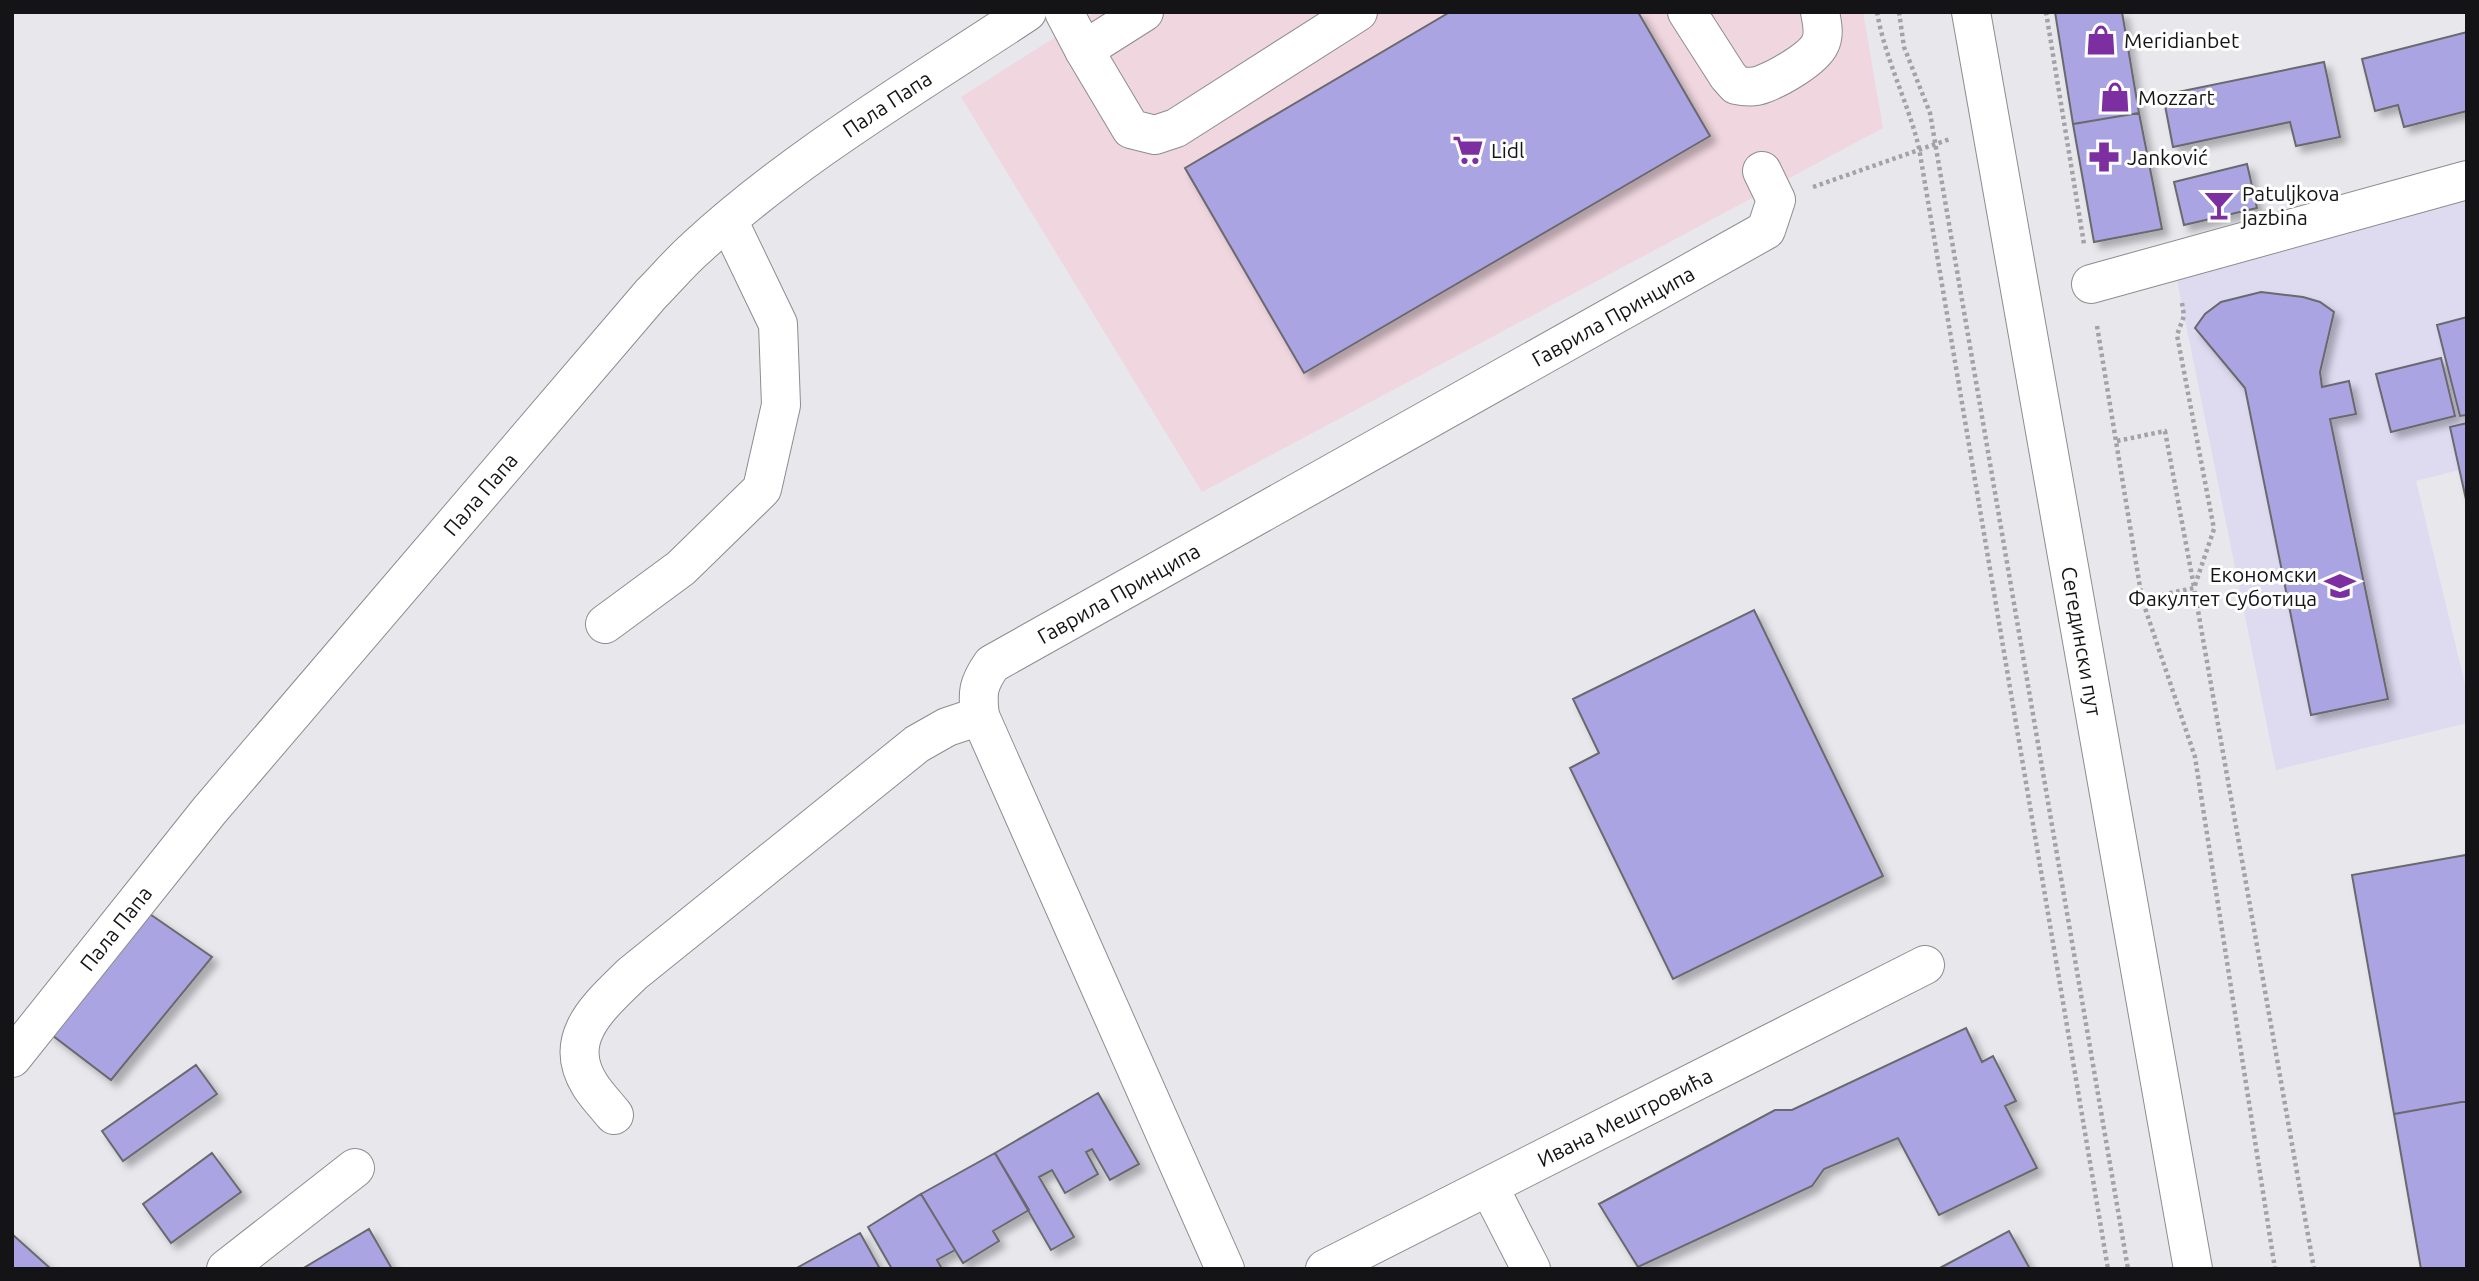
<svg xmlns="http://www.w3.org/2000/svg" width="2479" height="1281" font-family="Ubuntu,sans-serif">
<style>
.commercial{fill:#f0d6de}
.education{fill:#dedbf1}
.building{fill:#aba4e2;stroke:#6a696e;stroke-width:2;filter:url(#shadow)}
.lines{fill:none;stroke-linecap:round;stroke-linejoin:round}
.minor-casing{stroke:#8d8c91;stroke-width:40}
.major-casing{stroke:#8d8c91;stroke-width:40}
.path{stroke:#a3a3a7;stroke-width:4.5;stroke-dasharray:3.5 3.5;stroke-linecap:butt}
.minor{stroke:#fff;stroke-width:38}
.major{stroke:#fff;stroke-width:38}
.labels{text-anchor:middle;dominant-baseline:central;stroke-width:6;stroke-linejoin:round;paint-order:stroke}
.poi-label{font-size:21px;fill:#141416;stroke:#fff;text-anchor:start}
.street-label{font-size:21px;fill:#141416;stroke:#fff}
</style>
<defs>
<filter id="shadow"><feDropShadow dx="6" dy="6" stdDeviation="3.5" flood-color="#0004"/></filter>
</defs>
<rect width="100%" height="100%" fill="#e8e7ec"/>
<!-- commercial -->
<path class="commercial" d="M 1095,12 L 1863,12 L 1883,128 L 1202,492 L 961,97 Z"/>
<!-- education -->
<path class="education" d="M 2467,197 L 2467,468 L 2416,481 L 2467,692 L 2467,723 L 2276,770 L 2177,280 Z"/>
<!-- building -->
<path class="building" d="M 1450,12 L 1638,12 L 1710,136 L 1304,373 L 1185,168 Z
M 2055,12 L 2122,12 L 2139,113 L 2073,124 Z
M 2467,32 L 2467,111 L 2404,127 L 2398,105 L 2375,111 L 2362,59 Z
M 2324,62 L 2340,137 L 2296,146 L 2290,122 L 2173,147 L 2163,95 Z
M 2139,113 L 2162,229 L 2094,242 L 2073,124 Z
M 2247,164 L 2257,208 L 2184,225 L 2174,182 Z
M 2261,292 L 2303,297 L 2320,302 L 2334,312 L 2320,372 L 2322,387 L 2349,381 L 2356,414 L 2330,419 L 2388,699 L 2311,715 L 2245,388 L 2195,328 L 2205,314 L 2221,302 Z
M 2467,317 L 2467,415 L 2460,416 L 2437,325 Z
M 2441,358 L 2455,416 L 2391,432 L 2376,374 Z
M 2467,423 L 2467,504 L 2450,427 Z
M 1754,610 L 1883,876 L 1673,979 L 1570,768 L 1599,753 L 1573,699 Z
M 2466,855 L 2467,1101 L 2394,1114 L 2352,875 Z
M 144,910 L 212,957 L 111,1080 L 48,1032 Z
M 1966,1028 L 1982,1062 L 1993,1056 L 2016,1101 L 2005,1106 L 2037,1168 L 1939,1215 L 1898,1138 L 1824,1169 L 1812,1186 L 1638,1267 L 1599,1204 L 1775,1110 L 1792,1110 Z
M 196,1065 L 217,1094 L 123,1161 L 102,1131 Z
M 1098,1093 L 1139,1164 L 1110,1180 L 1092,1149 L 1086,1152 L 1098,1174 L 1065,1193 L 1052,1170 L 1039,1177 L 1074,1237 L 1051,1250 L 995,1153 Z
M 2467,1101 L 2467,1269 L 2421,1269 L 2394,1114 Z
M 212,1153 L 241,1192 L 171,1243 L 143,1204 Z
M 995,1153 L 1029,1210 L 993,1231 L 999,1241 L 963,1263 L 921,1194 Z
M 921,1194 L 955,1250 L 937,1260 L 942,1269 L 892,1269 L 868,1227 Z
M 369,1229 L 392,1269 L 302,1269 Z
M 2009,1231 L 2030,1269 L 1938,1269 Z
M 860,1233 L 880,1269 L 795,1269 Z
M 12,1234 L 51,1269 L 12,1269 Z"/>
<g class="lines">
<!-- minor casing -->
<g class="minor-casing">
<g id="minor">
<path d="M 1064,12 L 1084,50 L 1131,129 L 1155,135 L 1176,128 L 1358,12"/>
<path d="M 1687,12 L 1728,76 L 1736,85 C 1745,87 1754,88 1763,84 C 1779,78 1813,59 1820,44 C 1825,34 1822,23 1820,12"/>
<path d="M 1084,50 L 1144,12"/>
<path d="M 2091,284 L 2467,180"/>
<path d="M 605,624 L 681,568 L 762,489 L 781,405 L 778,324 L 728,220"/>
<path id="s1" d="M 12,1058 L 209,811 L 651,294 C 666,279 680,262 696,248 C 793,158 917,85 1027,12"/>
<path d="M 614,1115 C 606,1105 597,1096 590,1085 C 560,1037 601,1005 632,974 L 917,744 L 947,727 L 980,716"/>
<path d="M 1489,1187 L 1531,1269"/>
<path d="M 226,1269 L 355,1168"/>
<path id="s2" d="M 1225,1269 L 980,716 C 977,692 978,684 992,664 L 1766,230 L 1776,200 L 1762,171"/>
<path id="s3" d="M 1325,1269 L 1925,965"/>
</g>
</g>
<!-- major casing -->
<g class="major-casing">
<g id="major">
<path id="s4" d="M 1971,12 L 2193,1269"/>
</g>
</g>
<!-- path -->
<path class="path" d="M 1877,12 C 1885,59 1908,102 1919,148 L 2108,1269
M 1899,12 L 1904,47 L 1930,113 L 2128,1269
M 2046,12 L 2084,244
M 1813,187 L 1950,139
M 2182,303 L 2184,316 L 2177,335 L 2214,529 L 2194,588
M 2097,326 L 2142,599 L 2195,757 L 2275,1269
M 2117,441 L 2165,431 L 2194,587
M 2142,599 L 2194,588 L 2314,1269"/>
<!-- minor -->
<use href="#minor" class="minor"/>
<!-- major -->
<use href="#major" class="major"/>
</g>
<!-- icons -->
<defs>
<g id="shop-bare" transform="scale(2.415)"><path d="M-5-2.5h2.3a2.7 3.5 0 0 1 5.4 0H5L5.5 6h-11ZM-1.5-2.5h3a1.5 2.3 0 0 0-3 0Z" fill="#7d2fa1" stroke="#fff" stroke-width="2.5" paint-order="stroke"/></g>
<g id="supermarket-bare" transform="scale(2.415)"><path d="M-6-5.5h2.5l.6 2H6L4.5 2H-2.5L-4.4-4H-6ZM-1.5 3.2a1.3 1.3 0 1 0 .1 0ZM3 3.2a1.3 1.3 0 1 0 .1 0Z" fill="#7d2fa1" stroke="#fff" stroke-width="2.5" paint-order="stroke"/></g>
<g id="pharmacy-bare" transform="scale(2.415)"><path d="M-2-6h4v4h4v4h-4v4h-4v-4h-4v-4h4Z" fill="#7d2fa1" stroke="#fff" stroke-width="2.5" paint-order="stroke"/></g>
<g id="bar-bare" transform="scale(2.415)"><path d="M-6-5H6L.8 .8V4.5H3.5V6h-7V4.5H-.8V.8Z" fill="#7d2fa1" stroke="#fff" stroke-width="2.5" paint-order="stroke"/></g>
<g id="university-bare" transform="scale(2.415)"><path d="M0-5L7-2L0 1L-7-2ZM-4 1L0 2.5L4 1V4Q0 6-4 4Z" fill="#7d2fa1" stroke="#fff" stroke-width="2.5" paint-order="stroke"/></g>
</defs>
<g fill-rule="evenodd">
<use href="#shop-bare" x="2101" y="40"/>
<use href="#shop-bare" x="2115" y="97"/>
<use href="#supermarket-bare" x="1468" y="150"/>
<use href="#pharmacy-bare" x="2104" y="157"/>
<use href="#bar-bare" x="2219" y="205"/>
<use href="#university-bare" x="2340" y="586"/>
</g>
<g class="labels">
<!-- poi labels -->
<g class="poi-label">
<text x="2124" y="40">Meridianbet</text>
<text x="2138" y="97">Mozzart</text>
<text x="1491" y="150">Lidl</text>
<text x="2127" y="157">Janković</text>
<text x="2242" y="193">Patuljkova<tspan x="2242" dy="24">jazbina</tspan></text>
<text x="2317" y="574" text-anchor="end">Економски<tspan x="2317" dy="24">Факултет Суботица</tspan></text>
</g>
<!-- street labels -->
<g class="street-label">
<text stroke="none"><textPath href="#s1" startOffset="1300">Пала Папа</textPath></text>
<text stroke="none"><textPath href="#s2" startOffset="1372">Гаврила Принципа</textPath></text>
<text stroke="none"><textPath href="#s1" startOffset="733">Пала Папа</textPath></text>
<text stroke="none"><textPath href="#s2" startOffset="805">Гаврила Принципа</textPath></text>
<text stroke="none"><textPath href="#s4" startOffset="639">Сегедински пут</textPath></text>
<text stroke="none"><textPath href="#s1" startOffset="166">Пала Папа</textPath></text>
<text stroke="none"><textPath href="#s3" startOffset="336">Ивана Мештровића</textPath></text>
</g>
</g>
<!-- border -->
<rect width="2479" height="1281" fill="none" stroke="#141416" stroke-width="28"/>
</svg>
